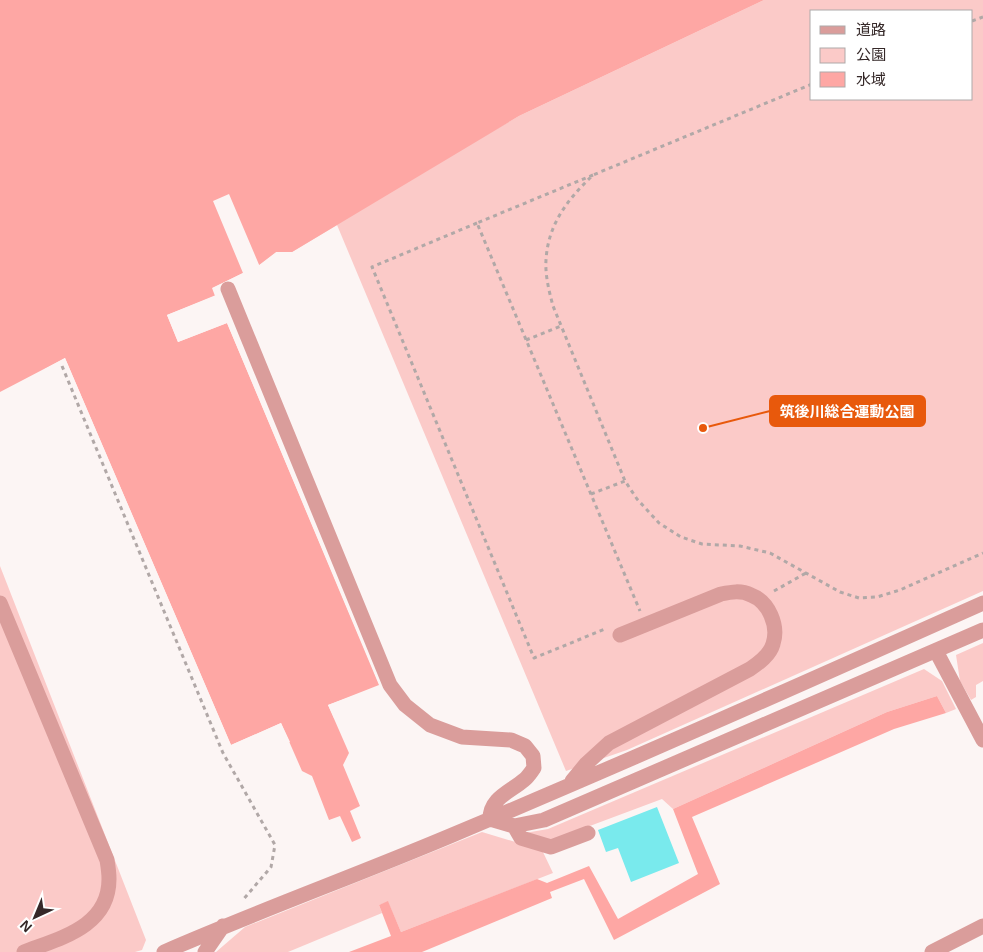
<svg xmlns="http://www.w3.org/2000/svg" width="983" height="952" font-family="Arial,'Noto Sans JP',sans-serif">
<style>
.green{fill:#fbcac8;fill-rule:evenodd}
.water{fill:#fea7a4}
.pier{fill:#fcf5f4}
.building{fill:#79eaed}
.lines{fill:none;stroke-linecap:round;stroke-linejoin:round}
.path{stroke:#b1a8a7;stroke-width:3;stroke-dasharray:4 4;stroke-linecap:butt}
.minor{stroke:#da9d9b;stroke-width:15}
.leader{fill:none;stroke:#e8590c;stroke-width:2}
.callout-dot{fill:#e8590c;stroke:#fff;stroke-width:2}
.callout{fill:#e8590c;stroke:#e8590c;stroke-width:2}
.callout-label{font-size:15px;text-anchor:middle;font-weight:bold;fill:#fff}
</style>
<rect width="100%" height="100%" fill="#fcf5f4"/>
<!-- green -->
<path class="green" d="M 764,0 L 983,0 L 983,591 L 627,750 L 566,771 L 337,225 L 292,252 L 276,252 L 259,265 L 254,252 L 507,105 L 449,156 L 519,116 ZM 812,11 L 972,11 L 972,99 L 812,99 Z
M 0,566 L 146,940 L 142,950 L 135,952 L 0,952 Z
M 983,643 L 983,681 L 976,685 L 976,697 L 971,700 L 960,681 L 956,655 Z
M 924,669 L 942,681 L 956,709 L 946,713 L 937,696 L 887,712 L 673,809 L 662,799 L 547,842 L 525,833 L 548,829 Z
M 482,832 L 542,850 L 553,873 L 401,932 L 388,902 L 379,905 L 382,913 L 288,952 L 216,952 L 245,927 Z"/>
<!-- water -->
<path class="water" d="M 0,0 L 764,0 L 519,116 L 292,252 L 276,252 L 259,265 L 213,288 L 216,295 L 167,315 L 178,342 L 227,323 L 380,686 L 328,705 L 349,753 L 343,765 L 360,806 L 350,811 L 361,838 L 352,842 L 340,816 L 329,820 L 312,776 L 302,771 L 281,723 L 231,745 L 65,358 L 0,392 Z
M 937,696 L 946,713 L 894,729 L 692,817 L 720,884 L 614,940 L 584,879 L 550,892 L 552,898 L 422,952 L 349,952 L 391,936 L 379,905 L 388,901 L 401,932 L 537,879 L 547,883 L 589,866 L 618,919 L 698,874 L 673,809 L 887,712 Z"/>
<!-- pier -->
<path class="pier" d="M 229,194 L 260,267 L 216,289 L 218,295 L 217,298 L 170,317 L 180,338 L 226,320 L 229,321 L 382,685 L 380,688 L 331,706 L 336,717 L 334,718 L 328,705 L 379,685 L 227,323 L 178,342 L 167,315 L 215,296 L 212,288 L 243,273 L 213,201 Z
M 65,358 L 231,745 L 281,723 L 290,742 L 287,743 L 280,726 L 232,748 L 229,747 L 63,361 L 46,371 L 45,369 Z"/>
<!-- building -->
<path class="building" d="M 657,807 L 679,863 L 631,882 L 618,848 L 606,852 L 598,830 Z"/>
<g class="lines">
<!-- path -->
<path class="path" d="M 972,21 L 983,17
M 812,84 L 593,175 C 568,199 548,224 546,260 C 545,275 549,291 553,306 L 625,481 L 637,499 L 659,523 L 681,537 L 702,544 L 740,546 L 770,553 L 840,592 L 859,598 L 877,597 L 900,590 L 983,553
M 593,175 L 477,223 L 640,611
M 477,223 L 372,267 L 534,658 L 605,629
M 526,340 L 561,326
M 62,366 L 223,753 L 275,845 L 271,867 L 242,901
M 591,494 L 625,481
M 774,591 L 806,573"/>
<!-- minor -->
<path class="minor" d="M 228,289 L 390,685 L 405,705 L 430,725 L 462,737 L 511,740 L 525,746 L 533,756 L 534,768 C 531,772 528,777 524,780 C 510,792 490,798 490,819 L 514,826 L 544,820 L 983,630
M 0,603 L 107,860 C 108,866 109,873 109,879 C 109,927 60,938 24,952
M 936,651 L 983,740
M 572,781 L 586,764 L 609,743 L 750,669 C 759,663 770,655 773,644 C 779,626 769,602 751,595 C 741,590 731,592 721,594 L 620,635
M 514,826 L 521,838 L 551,847 L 588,833
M 164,952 C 258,911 355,876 450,836 C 629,761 806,682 983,603
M 205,952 L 223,926
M 932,952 L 983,926"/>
</g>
<!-- callouts -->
<path class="leader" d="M703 428L770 411"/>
<circle class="callout-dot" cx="703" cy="428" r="5"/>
<rect class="callout" x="770" y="396" width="155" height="30" rx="5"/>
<g class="callout-label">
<text x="847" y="417">筑後川総合運動公園</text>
</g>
<!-- legend -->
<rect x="810" y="10" width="162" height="90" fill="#ffffff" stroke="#aea9a9"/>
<rect x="820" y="26" width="25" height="8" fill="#da9d9b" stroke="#aea9a9"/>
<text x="856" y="35" font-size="15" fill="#352828">道路</text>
<rect x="820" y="48" width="25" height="15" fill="#fbcac8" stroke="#aea9a9"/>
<text x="856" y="60" font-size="15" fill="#352828">公園</text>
<rect x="820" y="72" width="25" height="15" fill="#fea7a4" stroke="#aea9a9"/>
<text x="856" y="85" font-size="15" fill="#352828">水域</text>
<!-- north arrow -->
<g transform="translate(35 917) rotate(224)" stroke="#ffffff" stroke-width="4" paint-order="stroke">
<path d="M0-4L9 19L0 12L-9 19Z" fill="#352828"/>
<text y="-8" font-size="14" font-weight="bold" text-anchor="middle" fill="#352828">N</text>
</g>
</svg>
